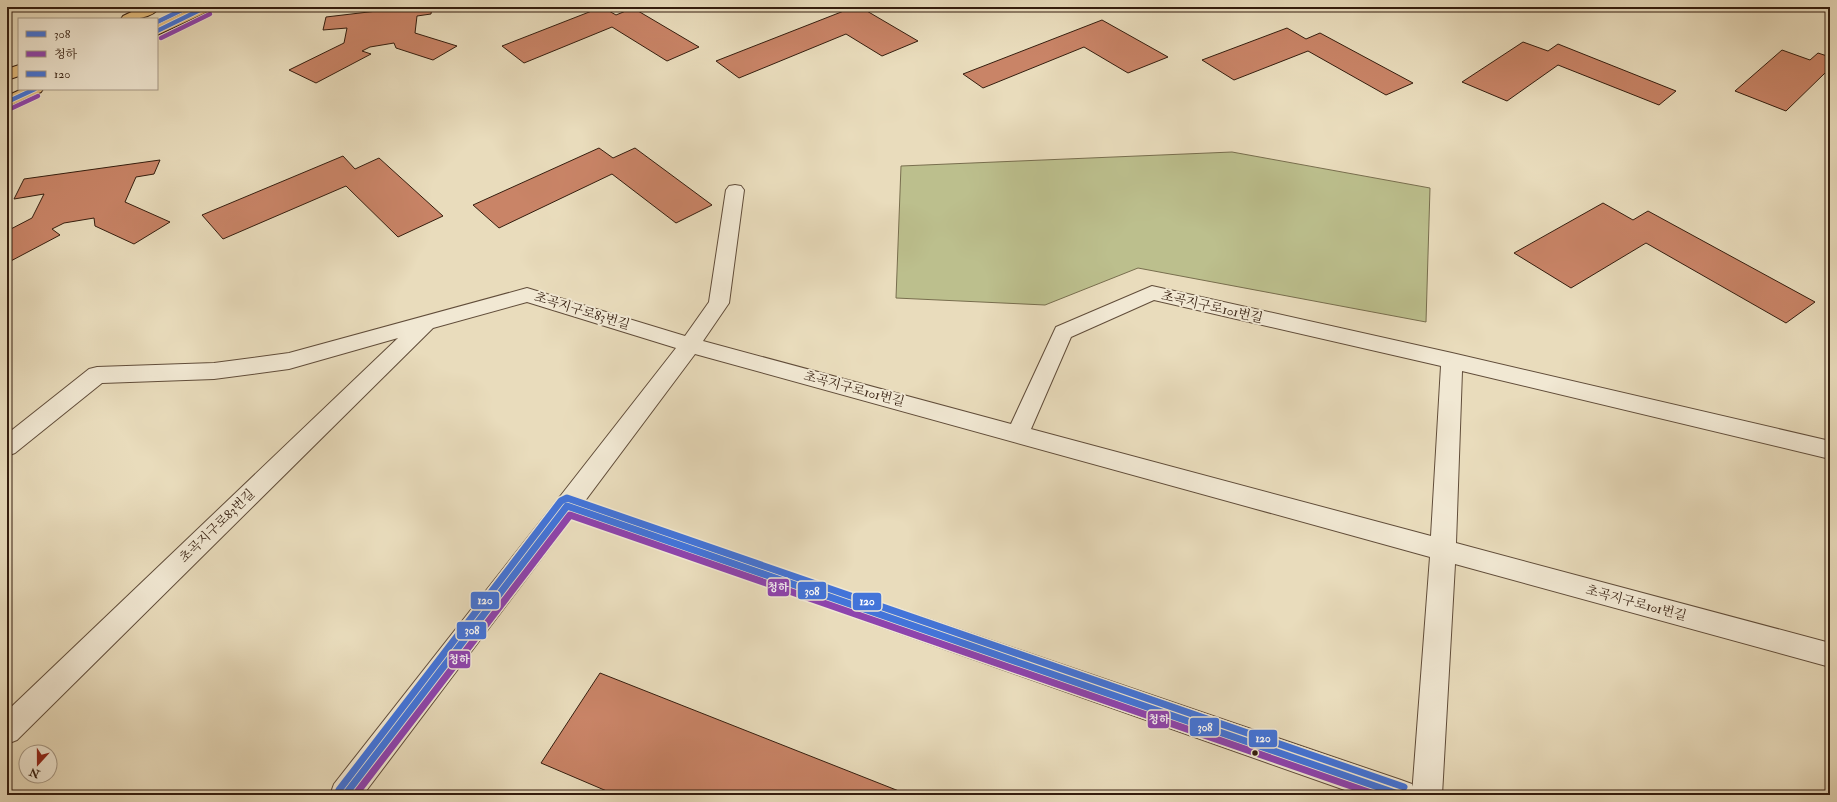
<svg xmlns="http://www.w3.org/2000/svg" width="1837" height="802" font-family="'IM FELL Double Pica','Noto Serif KR',serif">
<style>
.green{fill:#bcbf8d;stroke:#786e4e}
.building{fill:#c98467;stroke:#341d0e}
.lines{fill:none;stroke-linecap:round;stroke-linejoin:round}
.minor-casing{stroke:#614d3a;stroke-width:2}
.tertiary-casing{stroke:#614d3a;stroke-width:2}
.primary-casing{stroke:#341d0e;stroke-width:2}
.minor{fill:#f1e8d3;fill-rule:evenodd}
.tertiary{fill:#f1e8d3;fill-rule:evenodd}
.primary{fill:#e4be7e;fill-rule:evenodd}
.bus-1-far1-casing{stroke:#f1e8d3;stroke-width:6}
.bus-1-casing{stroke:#f1e8d3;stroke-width:10}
.bus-2-far1-casing{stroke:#f1e8d3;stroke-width:6}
.bus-2-casing{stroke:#f1e8d3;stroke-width:10}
.bus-3-far1-casing{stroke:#f1e8d3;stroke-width:6}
.bus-3-casing{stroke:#f1e8d3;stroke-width:10}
.bus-1-far1{stroke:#4374d9;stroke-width:4.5}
.bus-1{stroke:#4374d9;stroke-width:7}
.bus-2-far1{stroke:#8e44ad;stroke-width:4.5}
.bus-2{stroke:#8e44ad;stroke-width:7}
.bus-3-far1{stroke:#4374d9;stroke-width:4.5}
.bus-3{stroke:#4374d9;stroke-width:7}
.bus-dot{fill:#341d0e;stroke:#f1e8d3;stroke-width:1.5}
.labels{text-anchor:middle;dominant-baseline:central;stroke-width:4;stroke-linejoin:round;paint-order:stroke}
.street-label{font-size:13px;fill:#341d0e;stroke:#f1e8d3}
.line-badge{stroke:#f1e8d3;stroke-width:1.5}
.badge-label{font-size:11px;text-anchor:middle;font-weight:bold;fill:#fff}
</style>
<rect width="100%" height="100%" fill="#e9dcbc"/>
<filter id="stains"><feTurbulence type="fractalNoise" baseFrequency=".005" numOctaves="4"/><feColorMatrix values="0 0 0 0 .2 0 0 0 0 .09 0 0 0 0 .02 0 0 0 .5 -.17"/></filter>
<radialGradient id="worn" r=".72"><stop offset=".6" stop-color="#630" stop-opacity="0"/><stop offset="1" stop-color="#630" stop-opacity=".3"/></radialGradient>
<!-- green -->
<path class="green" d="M 1232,152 L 1430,188 L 1426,322 L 1138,268 L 1045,305 L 896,298 L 901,166 Z"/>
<!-- building -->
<path class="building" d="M 411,7 L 432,7 L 431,14 L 417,16 L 415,33 L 457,46 L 433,60 L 396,48 L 394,43 L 370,47 L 362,51 L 371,54 L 316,83 L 289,70 L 344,43 L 347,28 L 323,30 L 326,17 Z
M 602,7 L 616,15 L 633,8 L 699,47 L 667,61 L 612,27 L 524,63 L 502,46 Z
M 854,7 L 860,7 L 918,41 L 882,56 L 846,34 L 739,78 L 716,61 Z
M 1102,20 L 1168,57 L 1128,73 L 1084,47 L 983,88 L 963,74 Z
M 1287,28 L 1306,39 L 1320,33 L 1413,83 L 1386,95 L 1308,51 L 1234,80 L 1202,60 Z
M 1523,42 L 1548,51 L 1558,44 L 1676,91 L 1659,105 L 1558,65 L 1507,101 L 1462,82 Z
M 1782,50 L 1810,60 L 1818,53 L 1830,57 L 1830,75 L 1825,73 L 1786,111 L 1735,91 Z
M 599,148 L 613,158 L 635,148 L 712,205 L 676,223 L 612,174 L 499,228 L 473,205 Z
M 343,156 L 355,169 L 379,158 L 443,216 L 398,237 L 346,186 L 223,239 L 202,215 Z
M 160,160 L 154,174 L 136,177 L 125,202 L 170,222 L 134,244 L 95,226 L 94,218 L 64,223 L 52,229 L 60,235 L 7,263 L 7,231 L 32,218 L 44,194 L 14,199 L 24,179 Z
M 1603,203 L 1633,220 L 1648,211 L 1815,302 L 1786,323 L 1646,243 L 1571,288 L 1514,253 Z
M 600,673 L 909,795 L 616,795 L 541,763 Z"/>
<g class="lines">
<!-- minor casing -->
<g class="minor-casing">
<path id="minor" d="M 735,185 L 741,186 L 744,190 L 729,303 L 703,341 L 1011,424 L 1056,327 L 1152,286 L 1452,353 L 1830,441 L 1830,459 L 1462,371 L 1456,543 L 1830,643 L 1830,667 L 1455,564 L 1442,795 L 1412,795 L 1430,557 L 695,354 L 576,513 L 567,516 L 558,513 L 555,506 L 558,499 L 676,348 L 527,302 L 433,328 L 17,740 L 7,744 L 7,711 L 398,338 L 289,369 L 214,379 L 102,383 L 15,453 L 7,456 L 7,434 L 89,369 L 97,367 L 214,363 L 289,353 L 527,288 L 685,336 L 709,302 L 726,190 L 729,186 ZM 1154,300 L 1441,366 L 1431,536 L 1031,429 L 1071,337 Z"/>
</g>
<!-- tertiary casing -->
<g class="tertiary-casing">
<path id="tertiary" d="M 567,496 L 1401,780 L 1412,784 L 1416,795 L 1359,795 L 572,518 L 363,795 L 330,795 L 334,784 L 558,499 Z"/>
</g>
<!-- primary casing -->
<g class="primary-casing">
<path id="primary" d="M 142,7 L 160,7 C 152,19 134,19 121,19 L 123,16 Z
M 195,7 L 213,7 L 211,10 L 157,35 L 157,25 Z
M 19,65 L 19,76 L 7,80 L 7,69 Z
M 22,89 L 43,89 L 41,92 L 7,107 L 7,96 Z"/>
</g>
<!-- minor -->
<use href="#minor" class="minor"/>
<!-- tertiary -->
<use href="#tertiary" class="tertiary"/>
<!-- primary -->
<use href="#primary" class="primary"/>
<!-- bus-1-far1 casing -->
<g class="bus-1-far1-casing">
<path id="bus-1-far1" d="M 157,31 L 206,7
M 7,102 L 35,89"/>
</g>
<!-- bus-1 casing -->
<g class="bus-1-casing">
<path id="bus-1" d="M 345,795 L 567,506 L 1401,795"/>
</g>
<!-- bus-2-far1 casing -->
<g class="bus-2-far1-casing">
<path id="bus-2-far1" d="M 161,38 L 210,14
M 10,109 L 38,96"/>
</g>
<!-- bus-2 casing -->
<g class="bus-2-casing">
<path id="bus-2" d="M 355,795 L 570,515 L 1377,795"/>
</g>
<!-- bus-3-far1 casing -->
<g class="bus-3-far1-casing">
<path id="bus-3-far1" d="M 157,22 L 188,7"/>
</g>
<!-- bus-3 casing -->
<g class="bus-3-casing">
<path id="bus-3" d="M 339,790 L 561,501 L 567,498 L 1404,787"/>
</g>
<!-- bus-1-far1 -->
<use href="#bus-1-far1" class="bus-1-far1"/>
<!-- bus-1 -->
<use href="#bus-1" class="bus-1"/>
<!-- bus-2-far1 -->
<use href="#bus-2-far1" class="bus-2-far1"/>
<!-- bus-2 -->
<use href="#bus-2" class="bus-2"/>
<!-- bus-3-far1 -->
<use href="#bus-3-far1" class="bus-3-far1"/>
<!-- bus-3 -->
<use href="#bus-3" class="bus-3"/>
</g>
<!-- markers -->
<circle class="bus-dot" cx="1255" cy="753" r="3.5"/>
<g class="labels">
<!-- street labels -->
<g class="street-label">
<text transform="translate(1212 307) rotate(13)">초곡지구로101번길</text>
<text transform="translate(582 311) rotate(17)">초곡지구로83번길</text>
<text transform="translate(854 389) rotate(15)">초곡지구로101번길</text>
<text transform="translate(217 526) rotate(-44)">초곡지구로83번길</text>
<text transform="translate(1636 603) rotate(15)">초곡지구로101번길</text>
</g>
</g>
<g class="line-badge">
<rect x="767" y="578" width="23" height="19" rx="4" fill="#8e44ad"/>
<rect x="797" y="581" width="30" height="19" rx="4" fill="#4374d9"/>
<rect x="470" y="591" width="30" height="19" rx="4" fill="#4374d9"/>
<rect x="852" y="592" width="30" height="19" rx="4" fill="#4374d9"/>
<rect x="456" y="621" width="31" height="19" rx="4" fill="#4374d9"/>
<rect x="448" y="650" width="23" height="19" rx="4" fill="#8e44ad"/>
<rect x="1147" y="710" width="23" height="19" rx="4" fill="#8e44ad"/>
<rect x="1189" y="717" width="31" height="20" rx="4" fill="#4374d9"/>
<rect x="1248" y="729" width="30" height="19" rx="4" fill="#4374d9"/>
</g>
<g class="badge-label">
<text x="778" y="591">청하</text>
<text x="812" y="595">308</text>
<text x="485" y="604">120</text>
<text x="867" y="605">120</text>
<text x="472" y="634">308</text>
<text x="459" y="663">청하</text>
<text x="1159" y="723">청하</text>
<text x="1205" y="731">308</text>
<text x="1263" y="742">120</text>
</g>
<!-- margin -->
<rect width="1837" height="802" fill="none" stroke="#e9dcbc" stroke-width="24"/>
<rect x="8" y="8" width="1821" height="786" fill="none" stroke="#341d0e" stroke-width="2"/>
<rect x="12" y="12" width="1813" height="778" fill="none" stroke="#341d0e"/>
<!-- legend -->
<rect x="18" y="18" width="140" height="72" fill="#f1e8d3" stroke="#a59784"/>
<rect x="26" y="31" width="20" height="6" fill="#4374d9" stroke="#a59784"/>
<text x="54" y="38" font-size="12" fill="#341d0e">308</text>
<rect x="26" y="51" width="20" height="6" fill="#8e44ad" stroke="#a59784"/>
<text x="54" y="58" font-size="12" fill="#341d0e">청하</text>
<rect x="26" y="71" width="20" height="6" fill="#4374d9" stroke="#a59784"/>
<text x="54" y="78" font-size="12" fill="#341d0e">120</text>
<!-- north arrow -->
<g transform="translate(38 764) rotate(201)"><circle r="19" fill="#f1e8d3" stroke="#a59784"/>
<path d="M0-3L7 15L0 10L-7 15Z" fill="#8f2418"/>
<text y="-6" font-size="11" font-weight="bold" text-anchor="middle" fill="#341d0e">N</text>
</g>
<rect width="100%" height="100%" filter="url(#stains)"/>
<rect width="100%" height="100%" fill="url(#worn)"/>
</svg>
